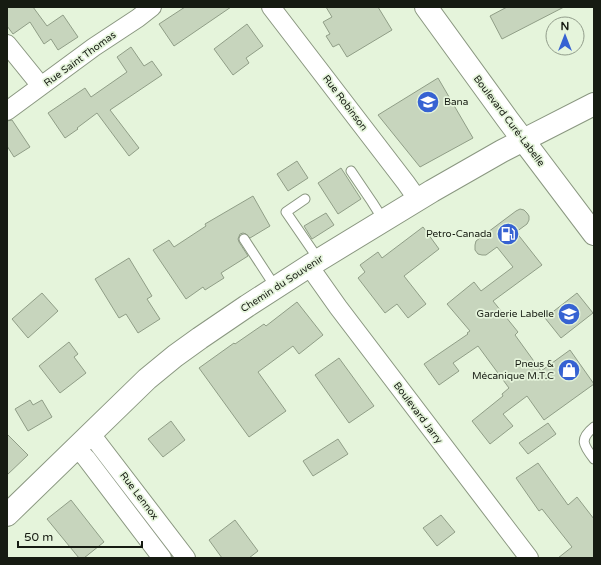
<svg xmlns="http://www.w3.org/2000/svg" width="601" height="565" font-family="'Varela Round',sans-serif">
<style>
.building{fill:#c7d5bd;stroke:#909e87}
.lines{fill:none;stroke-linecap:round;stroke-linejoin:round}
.lane-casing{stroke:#8a9780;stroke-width:11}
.street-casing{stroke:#8a9780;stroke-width:20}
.secondary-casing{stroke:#8a9780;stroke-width:24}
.primary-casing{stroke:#8a9780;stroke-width:24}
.lane{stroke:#fff;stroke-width:9}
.street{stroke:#fff;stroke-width:18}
.secondary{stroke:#fff;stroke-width:22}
.primary{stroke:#fff;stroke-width:22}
.labels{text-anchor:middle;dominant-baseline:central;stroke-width:3.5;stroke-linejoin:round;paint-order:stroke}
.street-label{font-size:10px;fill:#161b12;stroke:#e5f4db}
.poi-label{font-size:10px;fill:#161b12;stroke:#e5f4db;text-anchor:end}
</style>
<rect width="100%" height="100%" fill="#e5f4db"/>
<!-- building -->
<path class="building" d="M 7,7 L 33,7 L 47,26 L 63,15 L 78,37 L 58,50 L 51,39 L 44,44 L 30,22 L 13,34 L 7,26 Z
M 185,7 L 231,7 L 174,46 L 159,24 Z
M 326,7 L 378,7 L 392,30 L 347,57 L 339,44 L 333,47 L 326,36 L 330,34 L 323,22 L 332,17 Z
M 507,7 L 564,7 L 502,39 L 490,16 Z
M 247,24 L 263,46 L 246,58 L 249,63 L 233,75 L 214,49 Z
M 131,47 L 144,66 L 152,61 L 162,75 L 110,110 L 139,148 L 129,156 L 97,113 L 77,128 L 78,129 L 65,138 L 48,113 L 85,88 L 91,97 L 127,72 L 117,57 Z
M 438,78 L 473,138 L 420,167 L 378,115 Z
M 12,120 L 30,147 L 14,157 L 7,146 L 7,121 Z
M 297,161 L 308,178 L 288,191 L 277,174 Z
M 341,168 L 361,199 L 338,214 L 318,183 Z
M 253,196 L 270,226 L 250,238 L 246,234 L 243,233 L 240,234 L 238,239 L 239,242 L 248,256 L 221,273 L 224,278 L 205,290 L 203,287 L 186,299 L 153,250 L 169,240 L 174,247 L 206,226 L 205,224 Z
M 520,209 L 524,210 L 527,213 L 529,216 L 529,220 L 527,224 L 516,232 L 542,265 L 493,301 L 518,332 L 515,335 L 541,371 L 570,350 L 594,384 L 544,420 L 527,396 L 503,414 L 513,426 L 490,444 L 472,421 L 503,396 L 502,394 L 509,388 L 478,346 L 453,363 L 459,371 L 439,385 L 424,364 L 468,334 L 467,333 L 470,331 L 447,304 L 474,282 L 481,291 L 513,267 L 497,247 L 486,255 L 482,255 L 478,254 L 475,250 L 475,245 L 476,241 L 516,211 Z
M 326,213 L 334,225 L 312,239 L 304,226 Z
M 423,227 L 439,249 L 404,276 L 426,304 L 408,318 L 397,304 L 385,313 L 358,278 L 365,272 L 360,265 L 378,252 L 382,258 Z
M 129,258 L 152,296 L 147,299 L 160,319 L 138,333 L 126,314 L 119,318 L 95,279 Z
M 42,293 L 58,311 L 28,338 L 12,319 Z
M 577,293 L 593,313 L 561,338 L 545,318 Z
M 297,302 L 323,335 L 299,354 L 293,346 L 258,372 L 286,411 L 249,437 L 199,368 L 234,343 L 235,344 L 264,324 L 266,326 Z
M 69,342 L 78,354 L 74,357 L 86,373 L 60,393 L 39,366 Z
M 339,358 L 374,406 L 349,423 L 315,375 Z
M 30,400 L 33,405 L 42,400 L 52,417 L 28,431 L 15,409 Z
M 171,421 L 185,440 L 163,457 L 148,439 Z
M 548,423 L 556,434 L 528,454 L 519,443 Z
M 7,434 L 28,455 L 7,475 Z
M 338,439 L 348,454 L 313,476 L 303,461 Z
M 538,463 L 568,505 L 577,497 L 594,519 L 594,558 L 558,558 L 572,547 L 542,509 L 539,511 L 516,478 Z
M 71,500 L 104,542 L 84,558 L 79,558 L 47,519 Z
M 441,515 L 455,532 L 437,546 L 423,528 Z
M 235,520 L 258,551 L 249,558 L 222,558 L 209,540 Z"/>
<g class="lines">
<!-- lane casing -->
<g class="lane-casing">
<path id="lane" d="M 351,171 L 372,202 L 384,221
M 305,199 L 286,212 L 319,260
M 244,239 L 276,288
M 594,427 C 579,439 583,445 594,459"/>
</g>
<!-- street casing -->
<g class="street-casing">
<path id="street" d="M 271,7 L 406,183 L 418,200
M 7,44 L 41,86
M 7,111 L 94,47 L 138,18 L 152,7
M 309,266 L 338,307 L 529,558
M 91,434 L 186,558
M 76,448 L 86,458 L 162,558"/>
</g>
<!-- secondary casing -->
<g class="secondary-casing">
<path id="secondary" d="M 7,515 L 147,379 L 175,356 L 200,338 L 247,306 L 309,266 L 432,191 L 502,151 L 594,104"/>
</g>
<!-- primary casing -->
<g class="primary-casing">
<path id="primary" d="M 426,7 L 508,120 L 594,234"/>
</g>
<!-- lane -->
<use href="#lane" class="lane"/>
<!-- street -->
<use href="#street" class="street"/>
<!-- secondary -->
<use href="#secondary" class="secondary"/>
<!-- primary -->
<use href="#primary" class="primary"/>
</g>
<!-- icons -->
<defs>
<g id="school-disc" transform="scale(1.15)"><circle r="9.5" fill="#3662d2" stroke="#e5f4db"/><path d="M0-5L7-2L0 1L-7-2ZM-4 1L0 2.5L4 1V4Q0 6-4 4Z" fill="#fff"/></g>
<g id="fuel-disc" transform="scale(1.15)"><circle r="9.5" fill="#3662d2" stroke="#e5f4db"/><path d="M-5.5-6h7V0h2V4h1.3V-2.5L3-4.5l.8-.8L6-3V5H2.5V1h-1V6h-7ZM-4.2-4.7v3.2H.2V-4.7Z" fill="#fff"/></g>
<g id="shop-disc" transform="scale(1.15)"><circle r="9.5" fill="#3662d2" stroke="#e5f4db"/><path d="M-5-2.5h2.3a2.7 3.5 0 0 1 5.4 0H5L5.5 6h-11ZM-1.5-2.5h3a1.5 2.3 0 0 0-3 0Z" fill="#fff"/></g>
</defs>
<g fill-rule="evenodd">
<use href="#school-disc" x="428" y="102"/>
<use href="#fuel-disc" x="508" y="234"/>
<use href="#school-disc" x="569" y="314"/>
<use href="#shop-disc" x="569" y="370"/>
</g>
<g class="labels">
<!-- street labels -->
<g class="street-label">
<text transform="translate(80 59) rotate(-36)">Rue Saint Thomas</text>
<text transform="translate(345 103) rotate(53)">Rue Robinson</text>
<text transform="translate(509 121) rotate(53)">Boulevard Curé-Labelle</text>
<text transform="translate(282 284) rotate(-33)">Chemin du Souvenir</text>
<text transform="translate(418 413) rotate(53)">Boulevard Jarry</text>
<text transform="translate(139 496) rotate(53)">Rue Lennox</text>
</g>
<!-- poi labels -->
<g class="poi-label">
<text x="444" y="102" text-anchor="start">Bana</text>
<text x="492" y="234">Petro-Canada</text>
<text x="554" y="314">Garderie Labelle</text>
<text x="554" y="364">Pneus &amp;<tspan x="554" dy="12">Mécanique M.T.C</tspan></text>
</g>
</g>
<!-- border -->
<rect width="601" height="565" fill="none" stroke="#161b12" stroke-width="16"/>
<!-- north arrow -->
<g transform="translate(565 36)"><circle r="19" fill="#e5f4db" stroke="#929d8b"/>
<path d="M0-3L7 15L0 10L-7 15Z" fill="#3662d2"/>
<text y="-6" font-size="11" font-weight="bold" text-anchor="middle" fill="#161b12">N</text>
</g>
<!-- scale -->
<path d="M18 541v6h124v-6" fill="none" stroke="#161b12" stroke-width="2"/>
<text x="24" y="541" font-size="12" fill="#161b12" stroke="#e5f4db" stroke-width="3" paint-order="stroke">50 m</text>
</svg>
